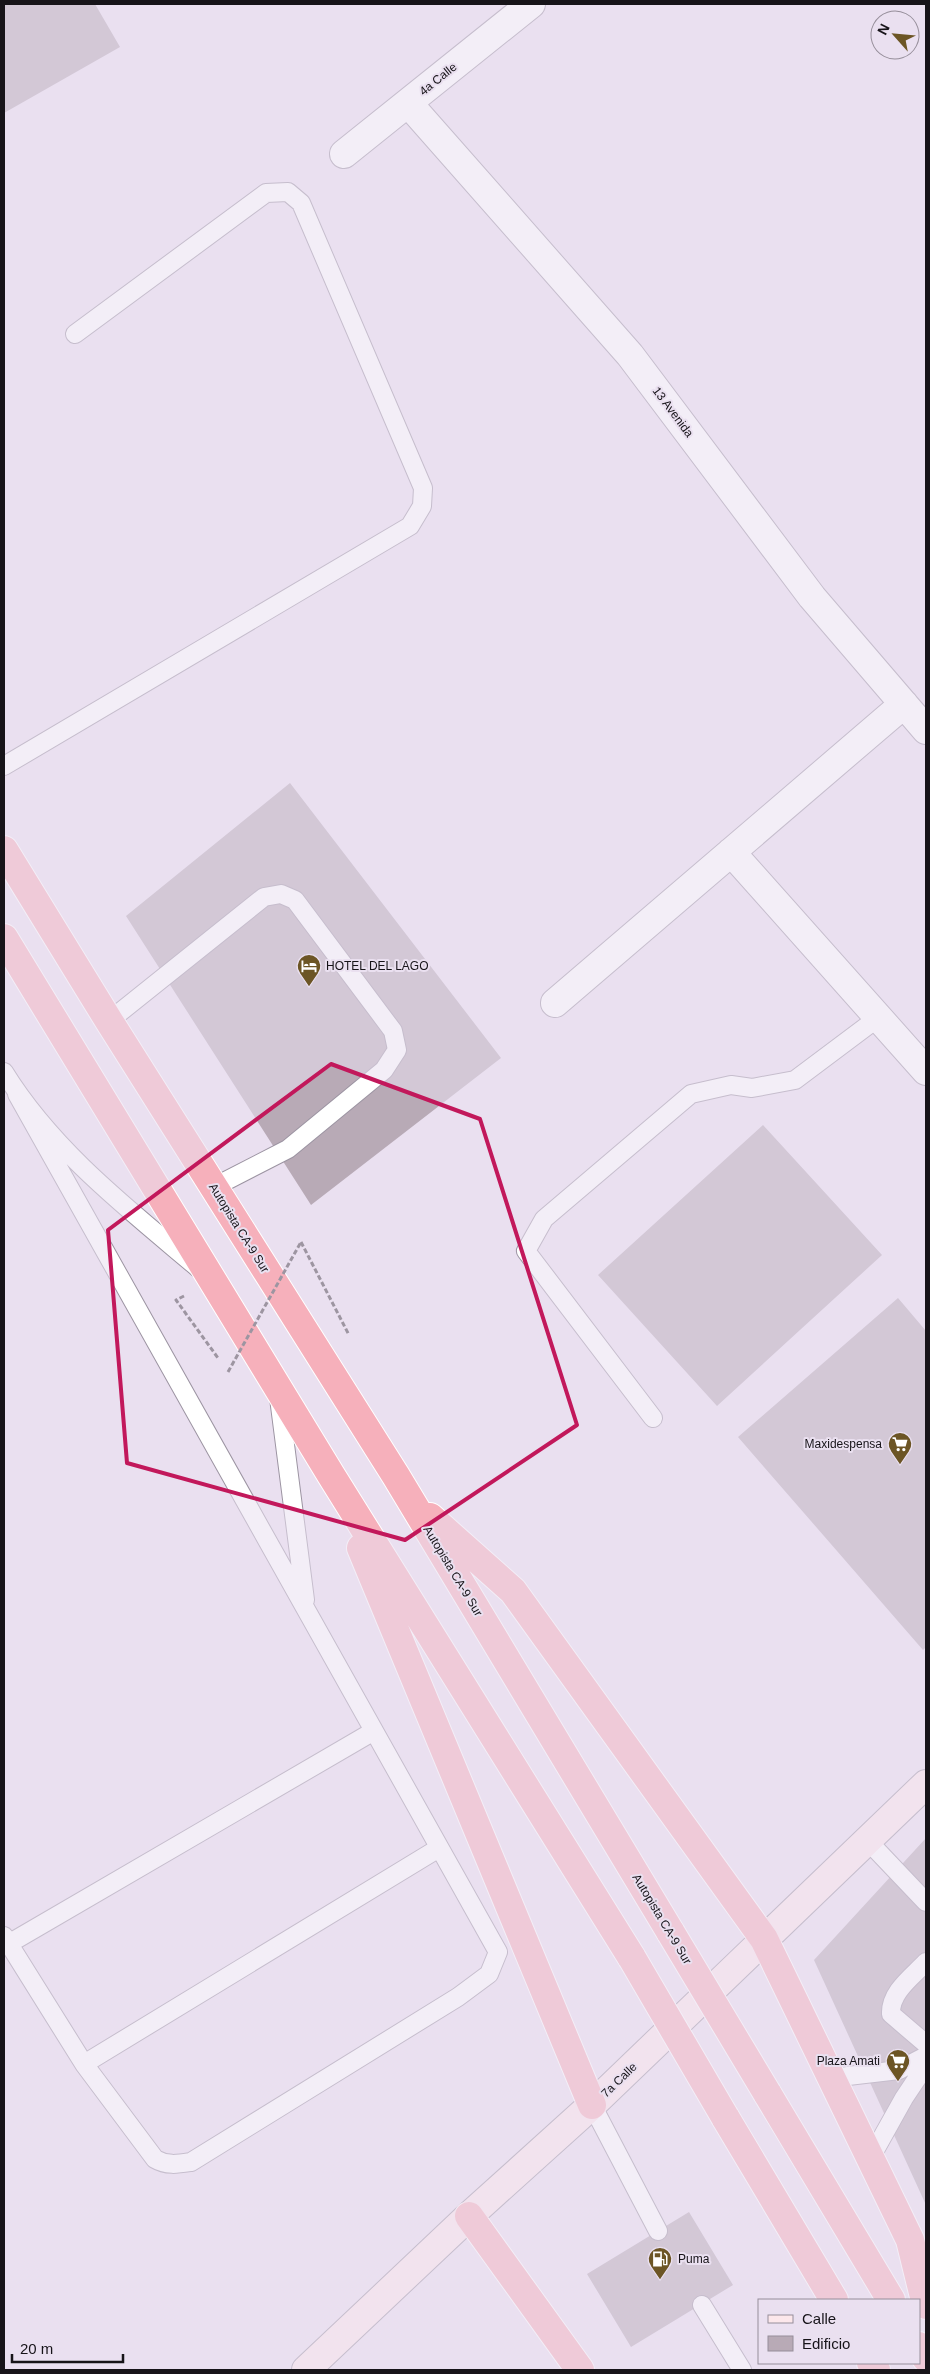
<svg xmlns="http://www.w3.org/2000/svg" width="930" height="2374" font-family="Arial,sans-serif">
<style>
.building{fill:#b8aab6}
.lines{fill:none;stroke-linecap:round;stroke-linejoin:round}
.lane-casing{stroke:#9c94a2;stroke-width:20}
.street-casing{stroke:#9c94a2;stroke-width:30}
.secondary-casing{stroke:#9c94a2;stroke-width:30}
.highway-casing{stroke:#fff;stroke-width:30}
.path{stroke:#9d95a1;stroke-width:3;stroke-dasharray:5 2.5;stroke-linecap:butt}
.lane{stroke:#fff;stroke-width:18}
.street{stroke:#fff;stroke-width:28}
.secondary{stroke:#fce7eb;stroke-width:28}
.highway{stroke:#f6b0bb;stroke-width:28}
.highway-bridge-casing{stroke:#fff;stroke-width:30;stroke-linecap:butt}
.path-bridge{stroke:#9d95a1;stroke-width:3;stroke-dasharray:5 2.5;stroke-linecap:butt}
.highway-bridge{stroke:#f6b0bb;stroke-width:28}
.marked{fill:none;stroke:#c2185b;stroke-width:4;stroke-linejoin:round}
.labels{text-anchor:middle;dominant-baseline:central;stroke-width:4;stroke-linejoin:round;paint-order:stroke}
.street-label{font-size:12px;fill:#171419;stroke:#eae0f0}
.poi-label{font-size:12px;fill:#171419;stroke:#eae0f0;text-anchor:start}
</style>
<rect width="100%" height="100%" fill="#eae0f0"/>
<!-- building -->
<path class="building" d="M 4,4 L 95,4 L 120,47 L 4,113 Z
M 290,783 L 501,1058 L 311,1205 L 126,916 Z
M 763,1125 L 882,1255 L 717,1406 L 598,1275 Z
M 898,1298 L 926,1331 L 926,1647 L 923,1650 L 738,1437 Z
M 926,1838 L 926,2205 L 814,1960 Z
M 689,2212 L 733,2285 L 631,2347 L 587,2274 Z"/>
<g class="lines">
<!-- lane casing -->
<g class="lane-casing">
<path id="lane" d="M 4,766 L 410,526 L 422,506 L 423,488 L 301,203 L 288,192 L 266,193 L 75,334
M 109,1021 L 264,897 L 281,894 L 295,900 L 393,1031 L 397,1050 L 384,1070 L 288,1149 L 214,1187
M 4,1072 C 52,1150 128,1209 198,1268
M 279,1398 L 305,1600
M 653,1418 L 526,1251 L 544,1219 L 691,1094 L 731,1085 L 752,1088 L 795,1080 L 879,1017
M 867,1840 L 926,1902
M 4,1936 L 84,2064 L 155,2159 C 167,2166 178,2164 191,2162 L 458,1997 L 489,1974 L 498,1952 L 17,1094
M 10,1943 L 374,1731
M 926,1962 C 912,1977 890,1992 891,2014 L 926,2044
M 84,2064 L 439,1848
M 831,2078 L 899,2070 L 926,2056
M 592,2105 L 658,2231
M 870,2159 L 904,2098 L 926,2065
M 702,2305 L 742,2370"/>
</g>
<!-- street casing -->
<g class="street-casing">
<path id="street" d="M 408,103 L 630,355 L 812,597 L 926,730
M 344,154 L 531,4
M 731,852 L 926,1071
M 555,1003 L 904,704"/>
</g>
<!-- secondary casing -->
<g class="secondary-casing">
<path id="secondary" d="M 306,2370 L 469,2216 L 592,2105 L 926,1784"/>
</g>
<!-- highway casing -->
<g class="highway-casing">
<path id="highway" d="M 4,850 L 109,1021 L 396,1476 L 671,1933
M 4,938 L 331,1475 L 632,1958
M 430,1517 L 513,1591 L 764,1939 L 910,2240 L 926,2305
M 361,1548 L 592,2105
M 767,2093 L 891,2300
M 725,2117 L 834,2300
M 469,2216 L 580,2370
M 919,2346 L 926,2358
M 871,2363 L 876,2370"/>
</g>
<!-- path -->
<path class="path" d="M 301,1242 L 349,1335
M 184,1296 L 176,1300 L 218,1358"/>
<!-- lane -->
<use href="#lane" class="lane"/>
<!-- street -->
<use href="#street" class="street"/>
<!-- secondary -->
<use href="#secondary" class="secondary"/>
<!-- highway -->
<use href="#highway" class="highway"/>
<!-- highway-bridge casing -->
<g class="highway-bridge-casing">
<path id="highway-bridge" d="M 671,1933 L 767,2093
M 632,1958 L 725,2117"/>
</g>
<!-- path-bridge -->
<path class="path-bridge" d="M 228,1372 L 301,1242"/>
<!-- highway-bridge -->
<use href="#highway-bridge" class="highway-bridge"/>
</g>
<!-- marked area -->
<path d="M0 0H930V2374H0ZM 331,1064 L 480,1119 L 577,1425 L 405,1540 L 127,1463 L 108,1230 Z" fill="#eae0f0" fill-opacity=".55" fill-rule="evenodd"/>
<path class="marked" d="M 331,1064 L 480,1119 L 577,1425 L 405,1540 L 127,1463 L 108,1230 Z"/>
<!-- icons -->
<defs>
<g id="hotel-pin" transform="scale(1.25)"><path d="M0 17L-7.5 6A9.5 9.5 0 1 1 7.5 6Z" fill="#6c5525" stroke="#eae0f0"/><path d="M-6-4.5h1.5V1H6V5H4.5V3h-9V5H-6ZM-4 0a1.8 1.8 0 1 1 3.6 0ZM.5 0V-2.5h3Q6-2.5 6 0Z" fill="#fff"/></g>
<g id="supermarket-pin" transform="scale(1.25)"><path d="M0 17L-7.5 6A9.5 9.5 0 1 1 7.5 6Z" fill="#6c5525" stroke="#eae0f0"/><path d="M-6-5.5h2.5l.6 2H6L4.5 2H-2.5L-4.4-4H-6ZM-1.5 3.2a1.3 1.3 0 1 0 .1 0ZM3 3.2a1.3 1.3 0 1 0 .1 0Z" fill="#fff"/></g>
<g id="fuel-pin" transform="scale(1.25)"><path d="M0 17L-7.5 6A9.5 9.5 0 1 1 7.5 6Z" fill="#6c5525" stroke="#eae0f0"/><path d="M-5.5-6h7V0h2V4h1.3V-2.5L3-4.5l.8-.8L6-3V5H2.5V1h-1V6h-7ZM-4.2-4.7v3.2H.2V-4.7Z" fill="#fff"/></g>
</defs>
<g fill-rule="evenodd">
<use href="#hotel-pin" x="309" y="966"/>
<use href="#supermarket-pin" x="900" y="1444"/>
<use href="#supermarket-pin" x="898" y="2061"/>
<use href="#fuel-pin" x="660" y="2259"/>
</g>
<g class="labels">
<!-- street labels -->
<g class="street-label">
<text transform="translate(438 79) rotate(-39)">4a Calle</text>
<text transform="translate(673 412) rotate(53)">13 Avenida</text>
<text transform="translate(239 1228) rotate(58)">Autopista CA-9 Sur</text>
<text transform="translate(453 1571) rotate(59)">Autopista CA-9 Sur</text>
<text transform="translate(662 1919) rotate(59)">Autopista CA-9 Sur</text>
<text transform="translate(619 2080) rotate(-44)">7a Calle</text>
</g>
<!-- poi labels -->
<g class="poi-label">
<text x="326" y="966">HOTEL DEL LAGO</text>
<text x="882" y="1444" text-anchor="end">Maxidespensa</text>
<text x="880" y="2061" text-anchor="end">Plaza Amati</text>
<text x="678" y="2259">Puma</text>
</g>
</g>
<!-- border -->
<rect width="930" height="2374" fill="none" stroke="#171419" stroke-width="10"/>
<!-- legend -->
<rect x="758" y="2299" width="162" height="65" fill="#eae0f0" stroke="#968e9a"/>
<rect x="768" y="2315" width="25" height="8" fill="#fce7eb" stroke="#968e9a"/>
<text x="802" y="2324" font-size="15" fill="#171419">Calle</text>
<rect x="768" y="2336" width="25" height="15" fill="#b8aab6" stroke="#968e9a"/>
<text x="802" y="2349" font-size="15" fill="#171419">Edificio</text>
<!-- north arrow -->
<g transform="translate(895 35) rotate(297)"><circle r="24" fill="#eae0f0" stroke="#968e9a"/>
<path d="M0-4L9 19L0 12L-9 19Z" fill="#6c5525"/>
<text y="-8" font-size="14" font-weight="bold" text-anchor="middle" fill="#171419">N</text>
</g>
<!-- scale -->
<path d="M12 2354v8h111v-8" fill="none" stroke="#171419" stroke-width="2.5"/>
<text x="20" y="2354" font-size="15" fill="#171419" stroke="#eae0f0" stroke-width="4" paint-order="stroke">20 m</text>
</svg>
